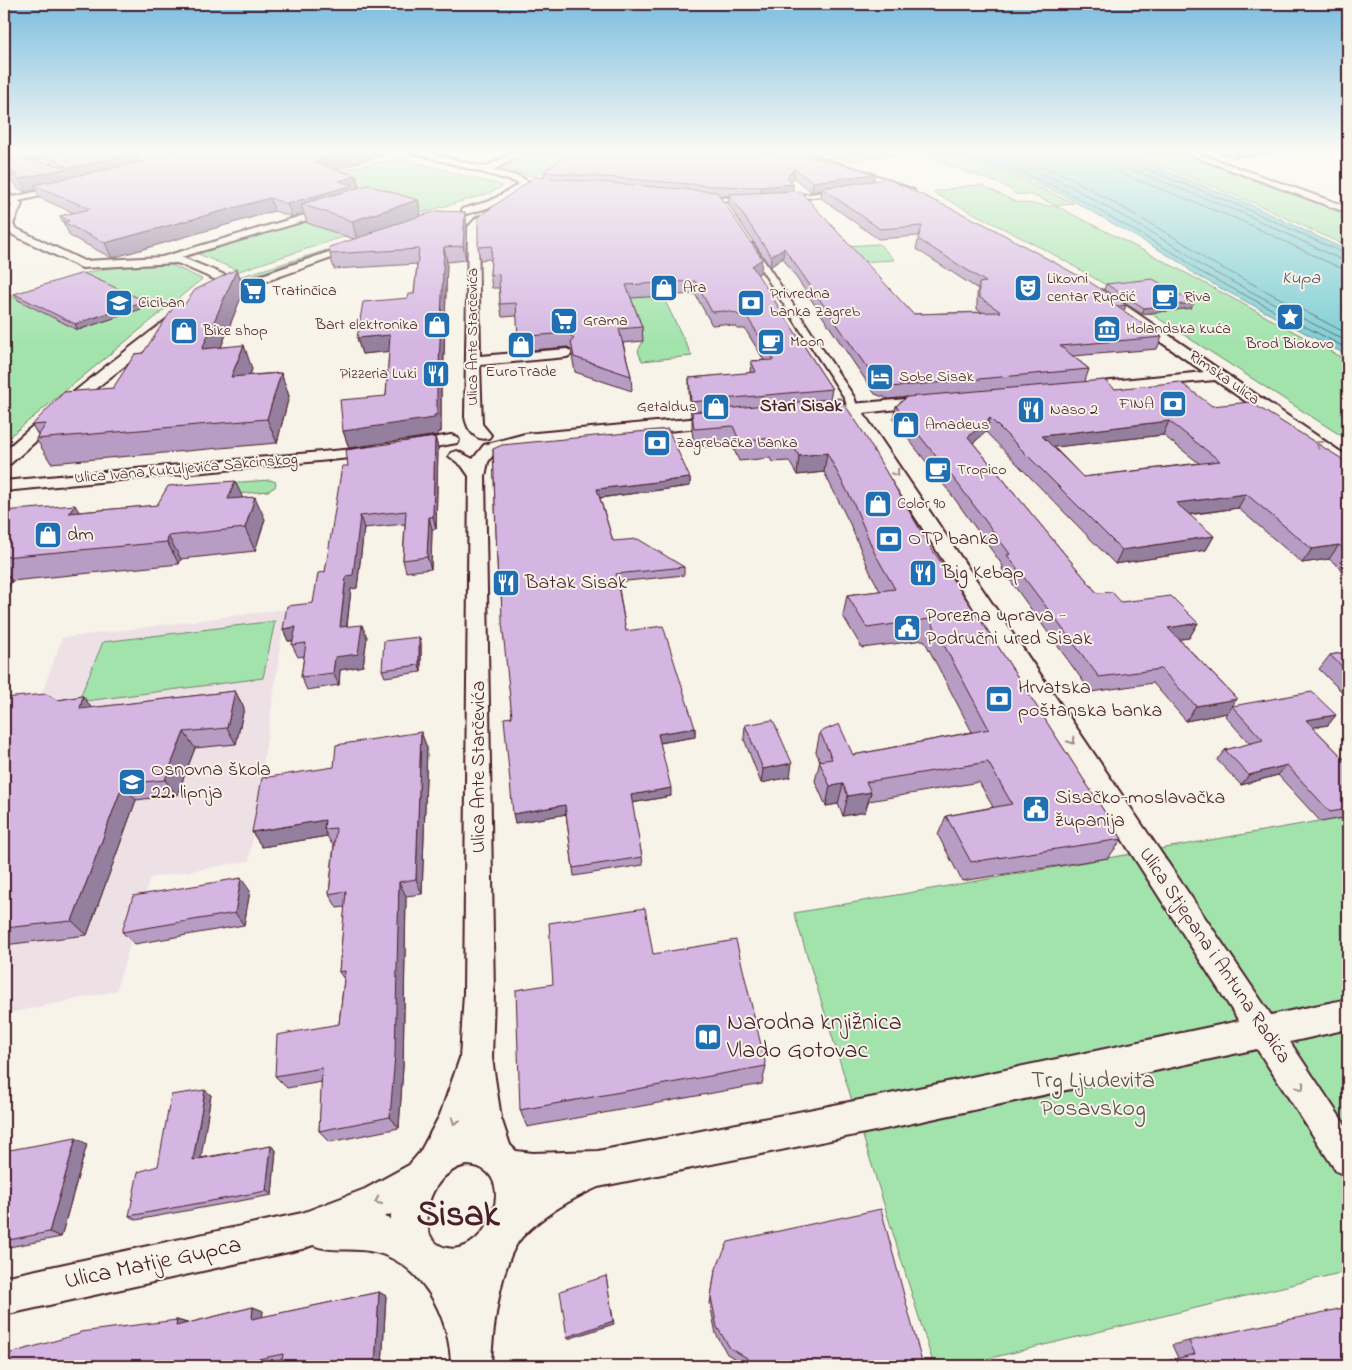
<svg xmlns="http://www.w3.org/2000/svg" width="1352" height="1370" font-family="'Indie Flower',sans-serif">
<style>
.built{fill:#ede1e6}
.green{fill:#a2e3ac;stroke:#76816c}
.water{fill:#7dced4;stroke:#698890}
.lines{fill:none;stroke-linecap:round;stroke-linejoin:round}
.shore{stroke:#5e656f;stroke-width:1}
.pedestrian-casing{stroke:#4a1f2b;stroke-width:4}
.minor-casing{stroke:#4a1f2b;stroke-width:4}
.pedestrian{fill:#f7f3e8;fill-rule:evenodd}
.minor{fill:#f7f3e8;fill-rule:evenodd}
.wall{fill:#b79dc3;stroke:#4a1f2b;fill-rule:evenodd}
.shaded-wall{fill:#957f9f;stroke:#4a1f2b}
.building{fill:#d5b6e3;stroke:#4a1f2b;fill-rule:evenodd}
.oneway{stroke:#a0898a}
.labels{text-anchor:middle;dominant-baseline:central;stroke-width:4;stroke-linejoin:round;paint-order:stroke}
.far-poi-label{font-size:16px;fill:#4a1f2b;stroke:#f7f3e8;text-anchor:start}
.far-street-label{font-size:16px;fill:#4a1f2b;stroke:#f7f3e8}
.far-water-label{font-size:18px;font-style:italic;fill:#59545e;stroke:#f7f3e8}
.far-neighbourhood-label{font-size:18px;font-weight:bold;fill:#4a1f2b;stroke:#f7f3e8}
.poi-label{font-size:20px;fill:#4a1f2b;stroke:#f7f3e8;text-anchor:start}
.street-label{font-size:20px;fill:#4a1f2b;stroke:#f7f3e8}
.near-poi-label{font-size:24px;fill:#4a1f2b;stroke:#f7f3e8;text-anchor:start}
.near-park-label{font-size:24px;fill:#60504b;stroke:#f7f3e8}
.near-street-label{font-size:24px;fill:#4a1f2b;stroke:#f7f3e8}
.near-town-label{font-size:36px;font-weight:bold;fill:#4a1f2b;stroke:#f7f3e8}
</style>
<rect width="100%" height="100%" fill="#f7f3e8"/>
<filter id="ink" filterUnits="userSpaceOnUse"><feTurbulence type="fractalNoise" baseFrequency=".02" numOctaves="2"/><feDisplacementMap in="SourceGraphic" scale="10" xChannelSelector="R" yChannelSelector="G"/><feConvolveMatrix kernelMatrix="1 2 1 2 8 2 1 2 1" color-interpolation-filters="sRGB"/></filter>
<g filter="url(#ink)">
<!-- built -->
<path class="built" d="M 286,609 L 249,861 L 150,878 L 116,991 L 4,1014 L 4,704 L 40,698 L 62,638 Z"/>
<!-- green -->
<path class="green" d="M 4,152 L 83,152 L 4,166 Z
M 528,152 L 572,152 L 534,177 L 498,167 Z
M 809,152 L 890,152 L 897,155 L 850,161 Z
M 911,152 L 955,152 L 1074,203 L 1057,206 L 1032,195 L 1015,194 L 1010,189 L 998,183 Z
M 1125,152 L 1179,152 L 1348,213 L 1348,247 L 1254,203 Z
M 258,153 L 341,170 L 400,158 L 503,186 L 487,194 L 425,212 L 383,199 Z
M 981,185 L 1016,202 L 1058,207 L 1160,259 L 1348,361 L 1348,440 L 1106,285 L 1053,254 L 932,192 L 966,186 Z
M 305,221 L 346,236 L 239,271 L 196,253 Z
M 879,244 L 895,260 L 857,262 L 812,248 Z
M 327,250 L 250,277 L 236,278 Z
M 167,263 L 202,279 L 4,441 L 4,291 L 20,301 L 78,275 L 108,268 Z
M 649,290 L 652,300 L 664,299 L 692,356 L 642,361 L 638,351 L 643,341 L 639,330 L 601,293 Z
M 270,480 L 276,482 L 275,487 L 268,491 L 209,497 L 213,484 Z
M 275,621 L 263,678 L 78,702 L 103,642 Z
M 1348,816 L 1348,1271 L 958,1366 L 934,1366 L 794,913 Z"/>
<!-- water -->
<path class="water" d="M 958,152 L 1118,152 L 1249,204 L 1348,251 L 1348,354 L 1341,352 L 1194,274 L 1180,262 L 1063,195 Z"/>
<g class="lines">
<!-- shore -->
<path class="shore" d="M 972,152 L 1065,191 L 1182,258 L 1197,270 L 1348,349
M 989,152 L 1068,185 L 1185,252 L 1200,265 L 1348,342
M 1008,152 L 1071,178 L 1189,246 L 1205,259 L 1348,334
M 1105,152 L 1108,164 L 1117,172 L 1242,221 L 1338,267 L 1348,269
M 1112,152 L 1114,160 L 1120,165 L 1245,214 L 1342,260 L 1348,261
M 1119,152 L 1122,159 L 1247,209 L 1348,255"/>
<!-- pedestrian casing -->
<g class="pedestrian-casing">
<path id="pedestrian" d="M 843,190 L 845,191 L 845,193 L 783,201 L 780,199 L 783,197 Z
M 701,197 L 751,198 L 755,200 L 751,202 L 699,200 L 698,199 Z
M 747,244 L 753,244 L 854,397 L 858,409 L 857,411 L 849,411 L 844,397 L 746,246 Z"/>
</g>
<!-- minor casing -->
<g class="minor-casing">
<path id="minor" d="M 86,152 L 105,152 L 101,155 L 4,172 L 4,166 Z
M 411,152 L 425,152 L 484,167 L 516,152 L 527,152 L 493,170 L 521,177 L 529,182 C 522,199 483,210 466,214 L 462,213 L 462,209 L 490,201 L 518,185 L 519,183 Z
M 787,152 L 800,152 L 870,173 L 914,190 L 909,193 L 906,192 Z
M 1182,152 L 1194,152 L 1348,207 L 1348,213 Z
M 69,184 L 72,185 L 72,189 L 19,201 L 22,204 L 13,224 L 15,228 L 84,261 L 162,257 L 335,206 L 339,207 L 339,211 L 181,257 L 242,282 L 355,243 L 359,242 L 364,245 L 363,247 L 215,299 L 209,295 L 211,292 L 230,286 L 177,263 L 82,268 L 7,232 L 4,222 L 12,205 L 4,198 L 4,191 L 13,197 Z
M 481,216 L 486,219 L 478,228 L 480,356 L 567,349 L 574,353 L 567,357 L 480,365 L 482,424 L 491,435 L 489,438 C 475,442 467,429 465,417 L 468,227 L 477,217 Z
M 1100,290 L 1104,291 L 1348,457 L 1348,469 L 1342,468 L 1215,380 L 1080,392 L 1075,391 L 1073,388 L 1075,385 L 1080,384 L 1204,372 L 1096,297 L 1094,294 Z
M 179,313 L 185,317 L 184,320 L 95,389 L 10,464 L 4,465 L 4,451 C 58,403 116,358 174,314 Z
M 928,397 L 933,399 L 936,402 L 933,405 L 863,413 L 1271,1015 L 1348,999 L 1348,1029 L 1290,1042 L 1348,1129 L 1348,1176 L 1336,1171 L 1257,1049 L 885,1129 L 598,1187 C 571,1199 543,1215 522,1237 C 500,1261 492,1334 491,1366 L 451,1366 C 451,1318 421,1259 369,1251 C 351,1248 329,1252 313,1245 L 302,1249 L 4,1315 L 4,1277 L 302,1213 L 365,1189 L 409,1165 L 420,1152 L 440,1115 L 460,1058 L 464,993 L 469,476 L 462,466 L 449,456 L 451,453 L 457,451 L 473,459 L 484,445 L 525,434 L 722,416 L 727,418 L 730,421 L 727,424 L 722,426 L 525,444 L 495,452 L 488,462 L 485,476 L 494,993 L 492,1058 L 501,1118 L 510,1145 L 516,1151 L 533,1153 L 598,1151 L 885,1095 L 1239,1021 L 849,414 L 836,413 L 833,410 L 836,407 L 841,405 ZM 466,1165 C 522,1166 490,1257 447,1248 C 419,1242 424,1202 438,1184 C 445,1174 454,1168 466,1165 ZM 391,1214 L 391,1219 L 384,1217 Z
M 451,435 L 457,437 L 459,440 L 457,443 L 408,452 L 402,450 L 400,447 L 402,444 L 408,442 Z
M 376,447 L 382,449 L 384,452 L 382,455 L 4,491 L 4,481 Z"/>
</g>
<!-- pedestrian -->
<use href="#pedestrian" class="pedestrian"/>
<!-- minor -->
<use href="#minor" class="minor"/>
</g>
<!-- wall -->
<path class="wall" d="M 35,152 L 392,152 L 335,169 L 356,176 L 359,188 L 418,200 L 421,216 L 465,212 L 467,226 L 466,260 L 447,262 L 443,382 L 441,382 L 441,432 L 438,432 L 438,435 L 349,448 L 343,431 L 386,396 L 389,351 L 362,354 L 357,338 L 414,294 L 417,264 L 334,269 L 330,254 L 354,239 L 307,223 L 304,214 L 292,217 L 274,211 L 112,258 L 70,236 L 60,216 L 74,213 L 40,198 L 36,190 L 26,192 L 17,188 L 15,183 L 4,178 L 4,160 L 52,164 L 48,157 L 42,158 ZM 138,154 L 148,159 L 141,162 Z
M 669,152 L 788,152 L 873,181 L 1126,305 L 1124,311 L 1162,337 L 1157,349 L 1073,356 L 1089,369 L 1085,381 L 1115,389 L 1212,406 L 1348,464 L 1348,574 L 1329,559 L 1302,563 L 1238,508 L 1189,515 L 1214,536 L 1206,550 L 1115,564 L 986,432 L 973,443 L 1097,593 L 1121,602 L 1198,623 L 1189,638 L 1179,639 L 1237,699 L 1227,713 L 1186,721 L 1153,683 L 1091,692 L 1002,569 L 1003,566 L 954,498 L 893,419 L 896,406 L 907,397 L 889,399 L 875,394 L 783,258 L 770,267 L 728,204 L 729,196 L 720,196 L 761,272 L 757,275 L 832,389 L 830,399 L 929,545 L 1122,839 L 1108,858 L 962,881 L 938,835 L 946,816 L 993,807 L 979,782 L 869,801 L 865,812 L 843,816 L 838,804 L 826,806 L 815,781 L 820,761 L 816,752 L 820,732 L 853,755 L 972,732 L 924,640 L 862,648 L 843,616 L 847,595 L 880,591 L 870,572 L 850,524 L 824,472 L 797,475 L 789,461 L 772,462 L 770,458 L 739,461 L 732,445 L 694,448 L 692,430 L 692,417 L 691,417 L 689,392 L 689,378 L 750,373 L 751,361 L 764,360 L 745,329 L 737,329 L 736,327 L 723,324 L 712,325 L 695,294 L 631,298 L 642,327 L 643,341 L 623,343 L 631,376 L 632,391 L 575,372 L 571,350 L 568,347 L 520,351 L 517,316 L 502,317 L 500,304 L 499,288 L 492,288 L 490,275 L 491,259 L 480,260 L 478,247 L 544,178 L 544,172 L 661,157 ZM 794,178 L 812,192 L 822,190 L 821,198 L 878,239 L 919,236 L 916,249 L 978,289 L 977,294 L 977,309 L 982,312 L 913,314 L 793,191 L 791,181 ZM 1163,435 L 1199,463 L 1083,477 L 1054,447 Z
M 1220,152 L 1292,152 L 1235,157 Z
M 237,269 L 244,290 L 221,347 L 252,369 L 250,375 L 281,373 L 289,396 L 277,443 L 51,463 L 36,439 L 38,435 L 32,425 L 113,388 L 184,305 Z
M 1106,284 L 1191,308 L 1142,314 L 1104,290 Z
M 14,294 L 147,307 L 78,330 L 18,300 Z
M 435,437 L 438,448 L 436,529 L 432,529 L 431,569 L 406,572 L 403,560 L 405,524 L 364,528 L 357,588 L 351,589 L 347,627 L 367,637 L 363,666 L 340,670 L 339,685 L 307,690 L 301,677 L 304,656 L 298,657 L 292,645 L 293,641 L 288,641 L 283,629 L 313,603 L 325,572 L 348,466 Z
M 493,449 L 690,478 L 690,486 L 600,498 L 613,541 L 684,567 L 684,575 L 618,582 L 626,631 L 695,728 L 695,737 L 660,743 L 671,796 L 632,803 L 642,857 L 643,865 L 574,876 L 566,814 L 515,823 L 512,717 L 501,594 L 500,594 L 498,586 Z
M 242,498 L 265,519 L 255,551 L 181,559 L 179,564 L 12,581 L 4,594 L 4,511 L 79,512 Z
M 419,637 L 421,643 L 421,672 L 385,677 L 382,670 Z
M 1348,652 L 1348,693 L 1344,694 L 1319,669 L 1330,655 Z
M 235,691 L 244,708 L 236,744 L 195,748 L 177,795 L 136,800 L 87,935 L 4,945 L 4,698 L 58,700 L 83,696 L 91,708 Z
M 1232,706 L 1336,715 L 1328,725 L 1313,727 L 1344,759 L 1348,758 L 1348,817 L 1321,822 L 1278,775 L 1241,785 L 1217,760 L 1225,750 L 1250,744 L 1225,716 Z
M 745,725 L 790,777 L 761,783 L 744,739 Z
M 421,732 L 427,748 L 422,894 L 406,896 L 403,1067 L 399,1128 L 330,1142 L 319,1131 L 322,1082 L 287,1088 L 275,1076 L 339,1024 L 344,979 L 339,972 L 345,907 L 337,908 L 329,894 L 334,844 L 332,844 L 327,836 L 262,847 L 252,832 L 334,767 Z
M 250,891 L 244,925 L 135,944 L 122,932 Z
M 653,954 L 766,1066 L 762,1084 L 527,1127 L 520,1110 Z
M 211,1095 L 200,1158 L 271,1146 L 276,1150 L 272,1195 L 136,1220 L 129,1216 L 158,1166 Z
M 87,1144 L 61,1237 L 4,1248 L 4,1151 Z
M 715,1271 L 923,1366 L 744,1366 L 744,1364 L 727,1354 L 716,1334 L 710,1304 Z
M 379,1292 L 386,1296 L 382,1366 L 281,1366 L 282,1359 L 246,1366 L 4,1366 L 177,1320 L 188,1323 L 253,1307 L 263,1311 L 262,1317 Z
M 1189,1341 L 1348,1366 L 1148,1366 L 1178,1358 L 1172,1345 Z"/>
<!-- shaded-wall -->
<path class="shaded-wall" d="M 39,152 L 74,152 L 47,153 L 48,157 L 42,158 Z
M 348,152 L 392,152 L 317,175 L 313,162 Z
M 1237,152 L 1292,152 L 1235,157 Z
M 137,153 L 142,165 L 34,185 L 36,190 L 26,192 L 19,179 Z
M 794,169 L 794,178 L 788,184 L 793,184 L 793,194 L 760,197 L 761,187 L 787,177 Z
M 875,174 L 873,183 L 822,188 L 822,190 L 812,192 L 813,182 Z
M 356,176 L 360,189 L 301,204 L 304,214 L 292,217 L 287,204 L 339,181 Z
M 270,198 L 274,211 L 112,258 L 105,243 Z
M 418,200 L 422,219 L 370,232 L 371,236 L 357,240 L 352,221 Z
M 465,212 L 467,226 L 466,260 L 463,246 Z
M 444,247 L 447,262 L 443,382 L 441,382 L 441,432 L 438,432 L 438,435 L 349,448 L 343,431 L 437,366 Z
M 784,248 L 783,258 L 770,267 L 771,256 Z
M 762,259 L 761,272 L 751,279 L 752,266 Z
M 237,269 L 244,290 L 211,372 L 202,349 Z
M 145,301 L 147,307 L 78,330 L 75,324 Z
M 1194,303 L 1191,308 L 1142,314 L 1144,308 Z
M 1126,305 L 1122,316 L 1116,306 Z
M 390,335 L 394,351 L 362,354 L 357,338 Z
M 244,345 L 252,369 L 240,400 L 231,377 Z
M 281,373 L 289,396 L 277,443 L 267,419 Z
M 990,418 L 986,432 L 964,451 L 968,437 Z
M 1169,421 L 1163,435 L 1038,449 L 1042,436 Z
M 435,437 L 438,448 L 436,529 L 433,517 Z
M 827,453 L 824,472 L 797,475 L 799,456 Z
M 690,478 L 690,486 L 598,498 L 597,489 Z
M 235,481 L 245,503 L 228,499 Z
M 1246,494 L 1238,508 L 1169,517 L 1176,503 Z
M 255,497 L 265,519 L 255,551 L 245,528 Z
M 75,505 L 88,527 L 69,513 Z
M 360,516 L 364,528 L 357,588 L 351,589 L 345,640 L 340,627 L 346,576 Z
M 429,517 L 432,529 L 431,569 L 427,557 Z
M 168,536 L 181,559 L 179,564 L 167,542 Z
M 1214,536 L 1206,550 L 1115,564 L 1122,550 Z
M 1339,545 L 1329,559 L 1302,563 L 1312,549 Z
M 4,570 L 12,581 L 4,594 Z
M 1198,623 L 1189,638 L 1160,642 L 1168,628 Z
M 362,625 L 367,637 L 363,666 L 340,670 L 339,685 L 333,673 L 335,657 Z
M 296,627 L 301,640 L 288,641 L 283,629 Z
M 419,637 L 421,643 L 421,672 L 419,665 Z
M 235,691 L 244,708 L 236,744 L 227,728 Z
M 83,696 L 95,713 L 80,709 Z
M 1237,699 L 1227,713 L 1186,721 L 1196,706 Z
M 1336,715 L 1328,725 L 1297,730 L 1306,720 Z
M 695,728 L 695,737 L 658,743 L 658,734 Z
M 184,732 L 195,748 L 177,795 L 165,780 Z
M 421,732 L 427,748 L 422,894 L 416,879 Z
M 792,763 L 790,777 L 761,783 L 763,769 Z
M 1287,765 L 1278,775 L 1241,785 L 1249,775 Z
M 123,784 L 136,800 L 87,935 L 72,921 Z
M 843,784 L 838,804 L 826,806 L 830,786 Z
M 671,788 L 671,796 L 631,803 L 631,795 Z
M 871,792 L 865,812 L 843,816 L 848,796 Z
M 565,805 L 567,814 L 515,823 L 513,814 Z
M 325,820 L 324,829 L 327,836 L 262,847 L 252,832 Z
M 241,878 L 250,891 L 244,925 L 235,913 Z
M 399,882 L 406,896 L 403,1067 L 399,1128 L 390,1117 Z
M 205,1090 L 211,1095 L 200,1164 L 193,1160 Z
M 76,1138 L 87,1144 L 61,1237 L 49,1232 Z
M 271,1146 L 276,1150 L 272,1195 L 266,1191 Z
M 606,1276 L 614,1324 L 568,1339 L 567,1337 Z
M 379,1292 L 386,1296 L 382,1366 L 375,1366 Z
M 253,1307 L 263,1311 L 262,1323 L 252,1319 Z
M 177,1320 L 189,1324 L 176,1326 Z"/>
<!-- building -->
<path class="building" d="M 52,152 L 135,152 L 137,153 L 19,179 L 11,175 L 17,174 L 4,168 L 4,160 L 17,158 L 66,167 L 47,153 Z
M 155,152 L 348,152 L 313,162 L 356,176 L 339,181 L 353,185 L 287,204 L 270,198 L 105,243 L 63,222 L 69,221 L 60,216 L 90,209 L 34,185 L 141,162 L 155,155 Z
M 572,152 L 658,152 L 661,157 L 669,152 L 761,152 L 772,153 L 770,152 L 788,152 L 856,168 L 875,174 L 813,182 L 794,169 L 787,177 L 793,184 L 761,187 L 713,186 L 544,172 Z
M 535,177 L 717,192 L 762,259 L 752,266 L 832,389 L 691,402 L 689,378 L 756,372 L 751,361 L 774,360 L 746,315 L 738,315 L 736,313 L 724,311 L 712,312 L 695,281 L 626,285 L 642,327 L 619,329 L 631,376 L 574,357 L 571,342 L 574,338 L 567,333 L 518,337 L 516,303 L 500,304 L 499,274 L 490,275 L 492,246 L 478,247 L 478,217 Z
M 884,177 L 986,225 L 1088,281 L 1126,305 L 1116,306 L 1162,337 L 1060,346 L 1089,369 L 891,387 L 877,382 L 784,248 L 771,256 L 729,194 L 800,191 L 913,314 L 1001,312 L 979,297 L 979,283 L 986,282 L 918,239 L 922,226 L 880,229 L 822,188 L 880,180 Z
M 368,185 L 418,200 L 352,221 L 301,204 Z
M 436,211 L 465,212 L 463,246 L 444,247 L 439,366 L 437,366 L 437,415 L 434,415 L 434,418 L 343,431 L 340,400 L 386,396 L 390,335 L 357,338 L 363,302 L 408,298 L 409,294 L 414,294 L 419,249 L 330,254 L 329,247 L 373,233 L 370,232 Z
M 237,269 L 202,349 L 244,345 L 231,377 L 281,373 L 267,419 L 36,439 L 46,424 L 32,425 L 64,392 L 113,388 L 135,354 L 143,353 L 177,302 L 184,305 L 195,290 Z
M 83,273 L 145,301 L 75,324 L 14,294 Z
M 1153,279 L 1194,303 L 1144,308 L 1106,284 Z
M 1104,380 L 1115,389 L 1180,382 L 1212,406 L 1250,402 L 1339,457 L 1348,464 L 1348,552 L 1339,545 L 1312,549 L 1246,494 L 1176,503 L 1214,536 L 1122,550 L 990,418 L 968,437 L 1097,593 L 1112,592 L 1121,602 L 1171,596 L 1198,623 L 1168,628 L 1237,699 L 1196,706 L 1161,669 L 1099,677 L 1007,555 L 1010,554 L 958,484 L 896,406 L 907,397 ZM 1169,421 L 1220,461 L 1083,477 L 1042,436 Z
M 840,398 L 860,427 L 929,545 L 990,634 L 1122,839 L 971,862 L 946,816 L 1012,804 L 988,762 L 866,782 L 871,792 L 848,796 L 843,784 L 830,786 L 819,761 L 832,759 L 820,732 L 839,724 L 853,755 L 989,729 L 930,619 L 867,628 L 847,595 L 895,589 L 874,552 L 854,504 L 827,453 L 799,456 L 791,442 L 774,443 L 771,438 L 740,442 L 733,426 L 694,429 L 692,412 Z
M 668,429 L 690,478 L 597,489 L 613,541 L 638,539 L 684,567 L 616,574 L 626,631 L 663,626 L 695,728 L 658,734 L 671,788 L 631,795 L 642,857 L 573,868 L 565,805 L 513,814 L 504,718 L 512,717 L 502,622 L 501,585 L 498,586 L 493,449 L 502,445 Z
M 435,437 L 433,517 L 429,517 L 427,557 L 403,560 L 406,511 L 360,516 L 353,575 L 346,576 L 340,627 L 362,625 L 358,654 L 335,657 L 333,673 L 301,677 L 306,643 L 292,645 L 296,627 L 283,629 L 287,606 L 313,603 L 318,573 L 325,572 L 342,466 L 348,466 L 346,450 Z
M 235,481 L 228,499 L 255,497 L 245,528 L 168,536 L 167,542 L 4,557 L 4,511 L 75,505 L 69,513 L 157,505 L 168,486 Z
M 419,637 L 419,665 L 382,670 L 384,641 Z
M 1348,652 L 1348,672 L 1330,655 Z
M 235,691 L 227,728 L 184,732 L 165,780 L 123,784 L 72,921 L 4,928 L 4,762 L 11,748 L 4,748 L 4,698 L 46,694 L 58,700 L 83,696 L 80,709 Z
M 1312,692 L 1336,715 L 1306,720 L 1344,759 L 1348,758 L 1348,809 L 1330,812 L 1287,765 L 1249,775 L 1225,750 L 1263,740 L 1232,706 Z
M 773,720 L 792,763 L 763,769 L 745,725 Z
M 421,732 L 416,879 L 399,882 L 395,1055 L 390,1117 L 319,1131 L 322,1068 L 275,1076 L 277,1035 L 339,1024 L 345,971 L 339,972 L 346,891 L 329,894 L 336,828 L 324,829 L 325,820 L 252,832 L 262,778 L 334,767 L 336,745 Z
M 241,878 L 235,913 L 122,932 L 133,896 Z
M 645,908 L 653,954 L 736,940 L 766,1066 L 520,1110 L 516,990 L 553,984 L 549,923 Z
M 205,1090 L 193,1160 L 271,1146 L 266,1191 L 129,1216 L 138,1172 L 158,1166 L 171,1095 Z
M 76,1138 L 49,1232 L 4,1241 L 4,1151 Z
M 881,1209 L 923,1366 L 749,1366 L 747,1358 L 730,1348 L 717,1327 L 711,1297 L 715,1271 L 728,1242 Z
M 606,1276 L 613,1321 L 567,1337 L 560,1291 Z
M 379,1292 L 375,1366 L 281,1366 L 283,1354 L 223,1366 L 4,1366 L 4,1355 L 79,1334 L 80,1332 L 177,1320 L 176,1326 L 253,1307 L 252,1319 Z
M 1348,1307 L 1348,1366 L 1150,1366 L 1195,1354 L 1189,1341 Z"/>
<!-- one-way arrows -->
<defs><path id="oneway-chevron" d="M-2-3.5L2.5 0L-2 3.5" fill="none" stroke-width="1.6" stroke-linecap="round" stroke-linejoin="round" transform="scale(1.25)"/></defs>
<g class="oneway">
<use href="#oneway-chevron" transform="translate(1319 444) rotate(-145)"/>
<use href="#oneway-chevron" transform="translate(896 473) rotate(57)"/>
<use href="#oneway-chevron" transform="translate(1072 741) rotate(57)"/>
<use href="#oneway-chevron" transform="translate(1301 1087) rotate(56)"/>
<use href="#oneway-chevron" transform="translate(455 1121) rotate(112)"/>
<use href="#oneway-chevron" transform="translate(378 1201) rotate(155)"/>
</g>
</g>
<!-- sky -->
<linearGradient id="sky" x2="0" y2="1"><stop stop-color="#7dbee0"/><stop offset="0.44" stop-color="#fbfaf5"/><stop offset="1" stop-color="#fbfaf5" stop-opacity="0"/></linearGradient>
<rect width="1352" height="344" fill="url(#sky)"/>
<!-- icons -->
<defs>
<g id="shop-square" transform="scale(1.4375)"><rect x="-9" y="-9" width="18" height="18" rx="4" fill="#1f6fb2" stroke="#f7f3e8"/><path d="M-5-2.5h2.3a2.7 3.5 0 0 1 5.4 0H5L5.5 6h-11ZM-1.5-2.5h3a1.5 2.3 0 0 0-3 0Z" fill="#fff"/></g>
<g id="theatre-square" transform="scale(1.4375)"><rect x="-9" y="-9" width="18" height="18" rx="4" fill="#1f6fb2" stroke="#f7f3e8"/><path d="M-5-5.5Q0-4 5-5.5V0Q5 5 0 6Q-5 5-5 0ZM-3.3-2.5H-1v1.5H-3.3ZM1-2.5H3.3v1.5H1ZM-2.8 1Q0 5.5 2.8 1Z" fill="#fff"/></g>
<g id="supermarket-square" transform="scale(1.4375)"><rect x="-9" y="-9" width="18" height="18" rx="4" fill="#1f6fb2" stroke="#f7f3e8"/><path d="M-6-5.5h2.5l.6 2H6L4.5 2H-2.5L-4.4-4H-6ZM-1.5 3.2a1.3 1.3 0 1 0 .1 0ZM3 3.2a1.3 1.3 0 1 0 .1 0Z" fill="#fff"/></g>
<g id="cafe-square" transform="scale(1.4375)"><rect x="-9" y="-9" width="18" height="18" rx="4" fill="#1f6fb2" stroke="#f7f3e8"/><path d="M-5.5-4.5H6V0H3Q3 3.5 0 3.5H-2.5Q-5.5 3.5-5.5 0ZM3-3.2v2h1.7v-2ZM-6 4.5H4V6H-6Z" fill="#fff"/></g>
<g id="school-square" transform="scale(1.4375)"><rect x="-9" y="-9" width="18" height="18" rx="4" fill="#1f6fb2" stroke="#f7f3e8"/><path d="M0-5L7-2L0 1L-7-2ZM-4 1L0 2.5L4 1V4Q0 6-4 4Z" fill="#fff"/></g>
<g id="bank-square" transform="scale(1.4375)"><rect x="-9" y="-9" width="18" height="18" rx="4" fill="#1f6fb2" stroke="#f7f3e8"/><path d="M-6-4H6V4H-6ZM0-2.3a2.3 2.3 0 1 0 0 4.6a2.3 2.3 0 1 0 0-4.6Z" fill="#fff"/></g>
<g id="sight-square" transform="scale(1.4375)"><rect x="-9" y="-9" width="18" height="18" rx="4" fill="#1f6fb2" stroke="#f7f3e8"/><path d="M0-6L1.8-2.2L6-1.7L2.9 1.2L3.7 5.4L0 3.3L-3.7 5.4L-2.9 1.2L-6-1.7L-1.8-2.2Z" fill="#fff"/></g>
<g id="museum-square" transform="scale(1.4375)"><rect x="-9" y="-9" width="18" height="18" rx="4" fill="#1f6fb2" stroke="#f7f3e8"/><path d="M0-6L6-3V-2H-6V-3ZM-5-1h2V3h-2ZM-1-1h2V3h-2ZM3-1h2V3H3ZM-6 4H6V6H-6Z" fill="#fff"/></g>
<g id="restaurant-square" transform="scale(1.4375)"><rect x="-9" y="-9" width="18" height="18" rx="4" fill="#1f6fb2" stroke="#f7f3e8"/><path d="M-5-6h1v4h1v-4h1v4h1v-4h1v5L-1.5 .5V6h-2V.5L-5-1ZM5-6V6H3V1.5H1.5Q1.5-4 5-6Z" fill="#fff"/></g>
<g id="hotel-square" transform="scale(1.4375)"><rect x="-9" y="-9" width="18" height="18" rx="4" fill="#1f6fb2" stroke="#f7f3e8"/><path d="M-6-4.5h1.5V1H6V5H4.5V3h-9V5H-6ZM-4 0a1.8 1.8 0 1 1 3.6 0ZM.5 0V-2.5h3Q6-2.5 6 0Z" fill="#fff"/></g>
<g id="civic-square" transform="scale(1.4375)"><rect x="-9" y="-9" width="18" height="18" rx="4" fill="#1f6fb2" stroke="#f7f3e8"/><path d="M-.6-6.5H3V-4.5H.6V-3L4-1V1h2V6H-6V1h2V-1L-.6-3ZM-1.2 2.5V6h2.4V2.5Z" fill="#fff"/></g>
<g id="library-square" transform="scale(1.4375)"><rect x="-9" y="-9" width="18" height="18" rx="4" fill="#1f6fb2" stroke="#f7f3e8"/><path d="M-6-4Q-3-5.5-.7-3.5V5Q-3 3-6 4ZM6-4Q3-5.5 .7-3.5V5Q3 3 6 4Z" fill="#fff"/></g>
</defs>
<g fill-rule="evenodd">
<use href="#shop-square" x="664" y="288"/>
<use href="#theatre-square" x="1028" y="288"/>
<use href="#supermarket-square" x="253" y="291"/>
<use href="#cafe-square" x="1165" y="297"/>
<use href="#school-square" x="119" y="303"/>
<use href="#bank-square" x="751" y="303"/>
<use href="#sight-square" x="1290" y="317"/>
<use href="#supermarket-square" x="564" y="321"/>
<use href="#shop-square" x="437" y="325"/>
<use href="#museum-square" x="1107" y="329"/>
<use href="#shop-square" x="184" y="331"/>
<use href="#cafe-square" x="771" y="342"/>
<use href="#shop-square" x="521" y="345"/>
<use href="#restaurant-square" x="436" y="374"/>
<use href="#hotel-square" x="880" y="377"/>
<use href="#bank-square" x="1173" y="404"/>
<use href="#shop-square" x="716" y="407"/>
<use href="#restaurant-square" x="1031" y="410"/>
<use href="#shop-square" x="906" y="425"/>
<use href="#bank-square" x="657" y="443"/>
<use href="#cafe-square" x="938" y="470"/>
<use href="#shop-square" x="878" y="504"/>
<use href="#shop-square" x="48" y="535"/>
<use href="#bank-square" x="889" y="539"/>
<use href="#restaurant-square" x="923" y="573"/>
<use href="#restaurant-square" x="506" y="583"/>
<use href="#civic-square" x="907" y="628"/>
<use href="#bank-square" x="999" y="699"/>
<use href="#school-square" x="132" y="782"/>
<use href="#civic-square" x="1036" y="809"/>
<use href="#library-square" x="708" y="1037"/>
</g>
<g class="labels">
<!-- far-poi labels -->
<g class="far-poi-label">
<text x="1047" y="279">Likovni<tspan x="1047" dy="18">centar Rupčić</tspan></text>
<text x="683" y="288">Ara</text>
<text x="272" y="291">Tratinčica</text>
<text x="770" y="294">Privredna<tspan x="770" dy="18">banka Zagreb</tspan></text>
<text x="1184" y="297">Riva</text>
<text x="138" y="303">Ciciban</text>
<text x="583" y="321">Grama</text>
<text x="418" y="325" text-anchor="end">Bart elektronika</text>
<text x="1126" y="329">Holandska kuća</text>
<text x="203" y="331">Bike shop</text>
<text x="790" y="342">Moon</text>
<text x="1290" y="344" text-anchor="middle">Brod Biokovo</text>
<text x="521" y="372" text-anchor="middle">EuroTrade</text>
<text x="417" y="374" text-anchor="end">Pizzeria Luki</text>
<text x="899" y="377">Sobe Sisak</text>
<text x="1154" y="404" text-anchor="end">FINA</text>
<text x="697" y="407" text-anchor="end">Getaldus</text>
<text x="1050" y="410">Naso 2</text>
<text x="925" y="425">Amadeus</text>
<text x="676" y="443">Zagrebačka banka</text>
<text x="957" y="470">Tropico</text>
<text x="897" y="504">Color 90</text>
</g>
<!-- far-street labels -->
<g class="far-street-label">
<text transform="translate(473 337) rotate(-90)">Ulica Ante Starčevića</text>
<text transform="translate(1224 378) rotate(35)">Rimska ulica</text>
<text transform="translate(186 469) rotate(-5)">Ulica Ivana Kukuljevića Sakcinskog</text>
</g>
<!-- far-water labels -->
<g class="far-water-label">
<text x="1301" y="279">Kupa</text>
</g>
<!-- far-neighbourhood labels -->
<g class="far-neighbourhood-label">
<text x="801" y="407">Stari Sisak</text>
</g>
<!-- poi labels -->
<g class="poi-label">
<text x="67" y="535">dm</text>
<text x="908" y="539">OTP banka</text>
<text x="942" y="573">Big Kebap</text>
<text x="525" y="583">Batak Sisak</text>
<text x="926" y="616">Porezna uprava -<tspan x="926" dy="23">Područni ured Sisak</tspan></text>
<text x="1018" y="688">Hrvatska<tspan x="1018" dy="23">poštanska banka</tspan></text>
<text x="151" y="770">Osnovna škola<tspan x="151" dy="23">22. lipnja</tspan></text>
<text x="1055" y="798">Sisačko-moslavačka<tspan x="1055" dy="23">županija</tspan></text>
</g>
<!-- street labels -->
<g class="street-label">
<text transform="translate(479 767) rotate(-90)">Ulica Ante Starčevića</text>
<text transform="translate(1214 956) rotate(56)">Ulica Stjepana i Antuna Radića</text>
</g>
<!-- near-poi labels -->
<g class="near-poi-label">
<text x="727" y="1023">Narodna knjižnica<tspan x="727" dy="28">Vlado Gotovac</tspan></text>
</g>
<!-- near-park labels -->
<g class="near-park-label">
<text x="1093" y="1081">Trg Ljudevita<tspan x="1093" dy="28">Posavskog</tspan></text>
</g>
<!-- near-street labels -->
<g class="near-street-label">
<text transform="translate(153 1264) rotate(-12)">Ulica Matije Gupca</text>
</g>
<!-- near-town labels -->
<g class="near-town-label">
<text x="458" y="1216">Sisak</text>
</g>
</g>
<!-- margin -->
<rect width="1352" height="1370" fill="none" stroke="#f7f3e8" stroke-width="20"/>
<rect x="10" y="10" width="1332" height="1350" fill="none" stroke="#4a1f2b" stroke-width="2" filter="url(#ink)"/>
</svg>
